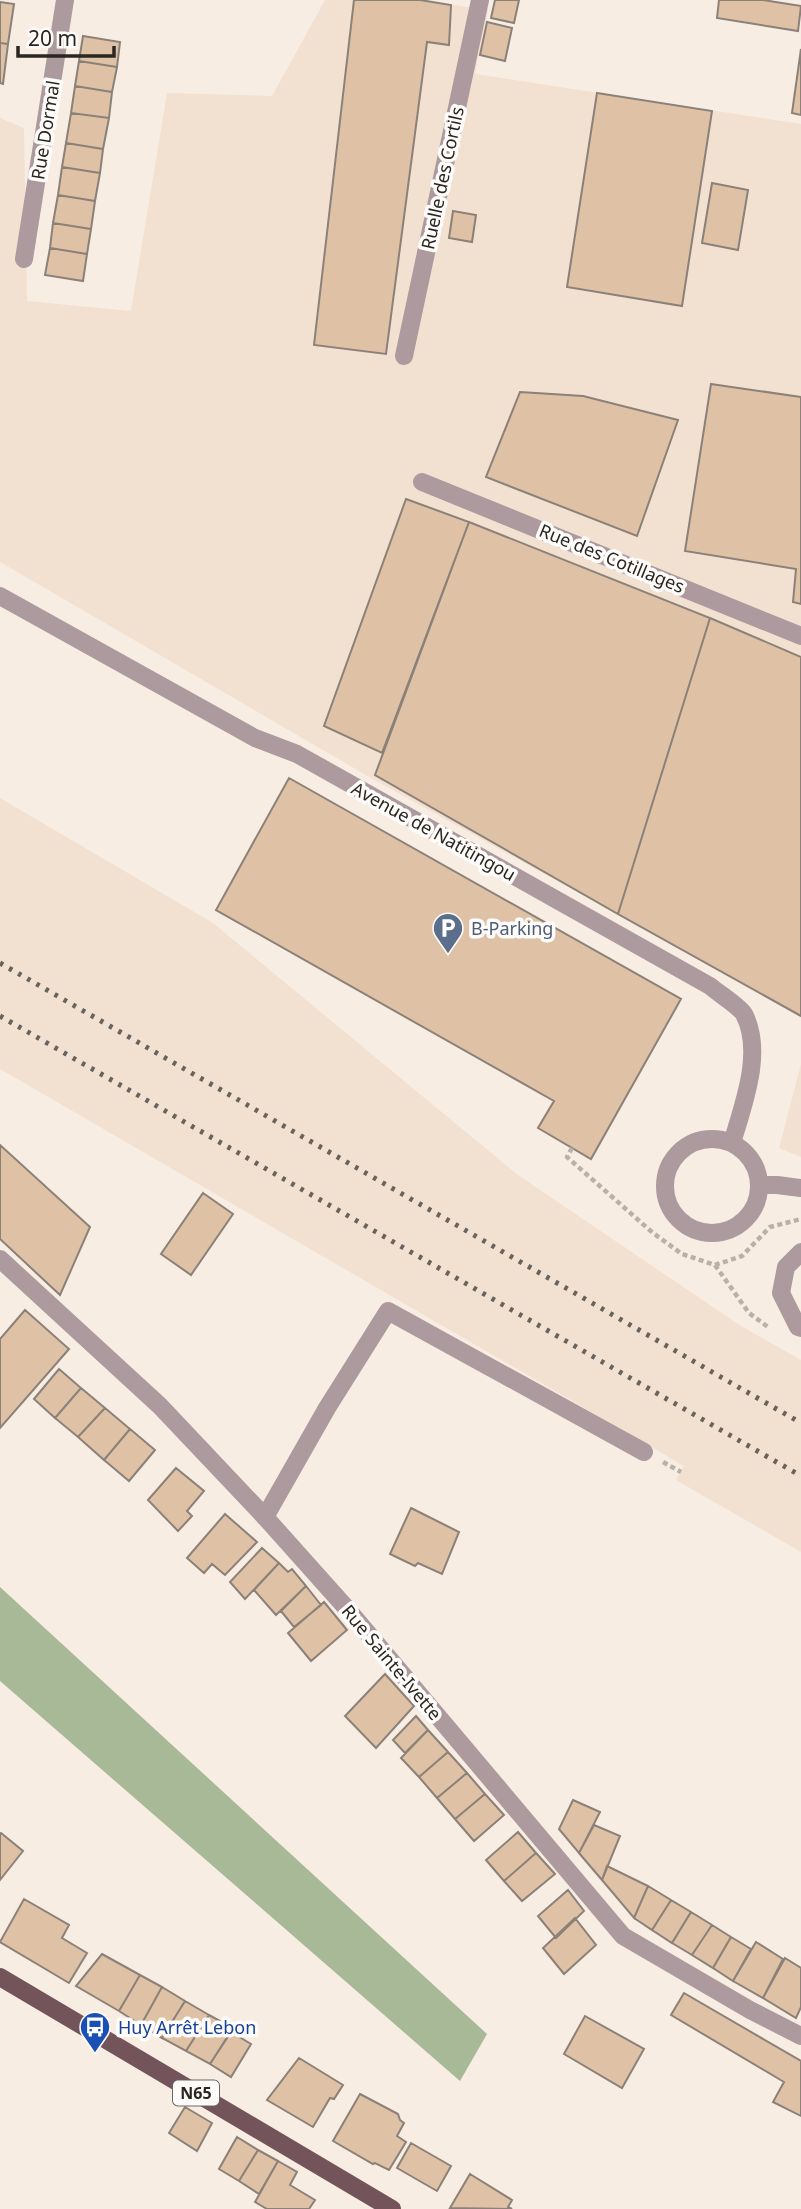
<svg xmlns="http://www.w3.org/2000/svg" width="801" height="2209" font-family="'Noto Sans',sans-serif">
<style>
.built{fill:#f2e1d1}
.forest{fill:#a8b998}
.building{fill:#dfc2a6;stroke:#8b8178;stroke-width:2}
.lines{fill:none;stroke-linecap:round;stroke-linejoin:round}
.path{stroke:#b9b0a7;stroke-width:4.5;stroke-dasharray:5 3.5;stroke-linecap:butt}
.service{stroke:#ad9a9e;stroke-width:18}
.minor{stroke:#ad9a9e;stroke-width:18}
.primary{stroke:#73545b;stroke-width:18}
.rail{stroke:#69635d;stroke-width:5;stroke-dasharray:3.5 7;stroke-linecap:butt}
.labels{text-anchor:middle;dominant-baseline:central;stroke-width:7;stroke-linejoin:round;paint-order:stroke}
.shield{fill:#fefcfa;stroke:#6a6663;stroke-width:2}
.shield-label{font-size:16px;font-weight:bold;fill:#2a2622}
.street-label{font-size:18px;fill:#2a2622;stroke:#fefcfa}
.service-label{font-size:18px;fill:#4e5e75;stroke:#fefcfa;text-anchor:start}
.transit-label{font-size:18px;fill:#164399;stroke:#fefcfa;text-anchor:start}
</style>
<rect width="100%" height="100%" fill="#f8ede2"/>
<!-- built -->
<path class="built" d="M 325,0 L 420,0 L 488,10 L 475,74 L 801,124 L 801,1016 L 371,778 L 0,562 L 0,118 L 24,128 L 27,301 L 131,311 L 167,93 L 272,96 Z
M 0,798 L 213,923 L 518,1175 L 741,1326 L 801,1360 L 801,1552 L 676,1480 L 684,1466 L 0,1069 Z
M 801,1064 L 801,1157 L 779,1148 Z"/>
<!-- forest -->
<path class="forest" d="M 0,1587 L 487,2034 L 460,2081 L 0,1681 Z"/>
<!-- building -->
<path class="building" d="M 354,0 L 420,0 L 451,5 L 449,45 L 427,42 L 386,354 L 314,345 Z
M 495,0 L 519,0 L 514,23 L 491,18 Z
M 719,0 L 763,0 L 801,6 L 798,31 L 717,18 Z
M 0,2 L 14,4 L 8,44 L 0,43 Z
M 487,22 L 512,28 L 505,61 L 480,55 Z
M 83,36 L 120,42 L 117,67 L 79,61 Z
M 0,43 L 8,44 L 3,84 L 0,83 Z
M 801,49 L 801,115 L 792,113 Z
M 79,61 L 117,67 L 112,92 L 75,86 Z
M 75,86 L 112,92 L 109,118 L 71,113 Z
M 597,93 L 712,111 L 682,306 L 567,287 Z
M 71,113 L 109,118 L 103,149 L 66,143 Z
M 66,143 L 103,149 L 100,173 L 62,167 Z
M 62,167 L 100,173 L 95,201 L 58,195 Z
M 712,183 L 748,190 L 738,250 L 702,243 Z
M 58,195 L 95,201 L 91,229 L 53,223 Z
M 453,211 L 476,215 L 472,242 L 449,238 Z
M 53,223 L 91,229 L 87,254 L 50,248 Z
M 50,248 L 87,254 L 83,281 L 45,275 Z
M 711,384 L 801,397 L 801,604 L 793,602 L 796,569 L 685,551 Z
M 520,392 L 583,396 L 678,420 L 637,536 L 486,477 Z
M 406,499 L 469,522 L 382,753 L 324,726 Z
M 469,522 L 710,618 L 618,914 L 375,775 Z
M 710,618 L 801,657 L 801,1016 L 618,914 Z
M 289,778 L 681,999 L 591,1159 L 538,1128 L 554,1101 L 216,910 Z
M 0,1145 L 90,1227 L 60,1295 L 0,1239 Z
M 203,1193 L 233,1214 L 191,1275 L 161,1254 Z
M 25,1310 L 69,1349 L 0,1428 L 0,1339 Z
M 59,1369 L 81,1388 L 55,1418 L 34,1399 Z
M 81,1388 L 105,1408 L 78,1437 L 55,1418 Z
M 105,1408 L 130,1429 L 104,1460 L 78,1437 Z
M 130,1429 L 155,1450 L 129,1481 L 104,1460 Z
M 176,1468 L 204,1491 L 187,1511 L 192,1516 L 178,1531 L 148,1500 Z
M 411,1508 L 459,1532 L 442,1574 L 418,1563 L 415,1566 L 390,1554 Z
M 225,1514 L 257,1542 L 225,1575 L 212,1564 L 204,1573 L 187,1558 Z
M 262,1548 L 279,1563 L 245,1599 L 230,1582 Z
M 279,1563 L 288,1572 L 292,1569 L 306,1586 L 276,1615 L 254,1590 Z
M 306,1586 L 321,1605 L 294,1627 L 281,1611 Z
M 324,1602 L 347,1630 L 311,1661 L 288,1633 Z
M 385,1674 L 414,1706 L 376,1748 L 345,1716 Z
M 416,1716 L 428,1730 L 405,1753 L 393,1740 Z
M 428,1730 L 448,1752 L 419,1777 L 401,1758 Z
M 448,1752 L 467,1773 L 437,1798 L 419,1777 Z
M 467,1773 L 485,1794 L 455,1819 L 437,1798 Z
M 485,1794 L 504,1815 L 474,1841 L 455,1819 Z
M 573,1800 L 600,1812 L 579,1853 L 559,1829 Z
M 594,1825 L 620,1836 L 602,1880 L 579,1853 Z
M 518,1832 L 536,1853 L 504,1881 L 486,1860 Z
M 1,1833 L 23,1851 L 0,1880 L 0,1834 Z
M 536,1853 L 555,1874 L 522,1901 L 504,1881 Z
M 607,1866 L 648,1886 L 634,1918 L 602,1880 Z
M 648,1886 L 671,1900 L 652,1930 L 634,1918 Z
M 568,1890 L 584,1911 L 556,1938 L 538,1916 Z
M 24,1899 L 69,1925 L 62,1938 L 87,1953 L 69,1983 L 0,1942 Z
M 671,1900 L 691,1912 L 672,1943 L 652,1930 Z
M 691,1912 L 712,1925 L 692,1955 L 672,1943 Z
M 575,1918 L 596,1945 L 564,1974 L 543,1948 Z
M 712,1925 L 731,1937 L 713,1968 L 692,1955 Z
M 731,1937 L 751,1949 L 733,1981 L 713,1968 Z
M 756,1942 L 783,1959 L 763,1998 L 733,1981 Z
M 102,1954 L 140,1975 L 119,2011 L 76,1986 Z
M 785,1958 L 801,1968 L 801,2007 L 796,2018 L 763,1998 Z
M 140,1975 L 162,1987 L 141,2025 L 119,2011 Z
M 162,1987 L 185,2001 L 162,2038 L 141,2025 Z
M 684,1993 L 801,2061 L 801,2116 L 773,2102 L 784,2082 L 671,2015 Z
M 185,2001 L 209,2015 L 186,2051 L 162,2038 Z
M 209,2015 L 233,2028 L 210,2064 L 186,2051 Z
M 585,2016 L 644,2049 L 622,2088 L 564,2054 Z
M 231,2032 L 251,2044 L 231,2077 L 210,2064 Z
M 299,2058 L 343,2085 L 334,2099 L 330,2098 L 313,2127 L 267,2100 Z
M 360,2094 L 398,2114 L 400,2120 L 404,2123 L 397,2136 L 406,2142 L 389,2170 L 375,2163 L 373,2164 L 333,2141 Z
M 185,2107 L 212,2123 L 197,2151 L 169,2133 Z
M 237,2137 L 258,2150 L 239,2181 L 219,2169 Z
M 411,2143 L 451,2166 L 437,2191 L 397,2168 Z
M 258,2150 L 278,2161 L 259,2194 L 239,2181 Z
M 278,2161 L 297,2172 L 290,2185 L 315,2200 L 309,2209 L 267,2209 L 255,2202 Z
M 470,2174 L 512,2200 L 508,2207 L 512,2209 L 450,2208 Z"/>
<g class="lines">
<!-- path -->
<path class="path" d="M 572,1148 L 567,1157 L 653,1233 L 682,1254 L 715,1265 L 742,1256 L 770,1227 L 801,1219
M 715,1265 L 749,1313 L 768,1327
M 663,1462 L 681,1472"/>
<!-- service -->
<path class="service" d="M 404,356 L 480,0
M 801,1252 L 786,1267 L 781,1293 L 798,1327 L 801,1328
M 265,1517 L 327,1408 L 388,1311 L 644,1452"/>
<!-- minor -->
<path class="minor" d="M 24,259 L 65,0
M 422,482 L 801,636
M 0,596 L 255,738 L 297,754 L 710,986 C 718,993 739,1006 744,1014 C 764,1052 743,1105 732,1143
M665 1186a47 47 0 1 1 94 0a47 47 0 1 1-94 0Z
M 759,1185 L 777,1185 L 801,1188
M 0,1259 L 160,1406 L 265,1517 L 349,1611 L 623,1936 L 750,2010 L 801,2036"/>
<!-- primary -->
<path class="primary" d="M 0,1977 L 392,2209"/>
<!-- rail -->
<path class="rail" d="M 0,963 L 801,1423
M 0,1016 L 801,1476"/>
</g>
<!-- icons -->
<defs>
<g id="parking-pin" transform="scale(1.575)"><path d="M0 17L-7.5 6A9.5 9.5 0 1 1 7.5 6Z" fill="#5c6f8a" stroke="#fefcfa"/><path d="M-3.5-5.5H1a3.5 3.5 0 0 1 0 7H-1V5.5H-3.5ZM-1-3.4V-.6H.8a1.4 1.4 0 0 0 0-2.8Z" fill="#fff"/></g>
<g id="bus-pin" transform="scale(1.575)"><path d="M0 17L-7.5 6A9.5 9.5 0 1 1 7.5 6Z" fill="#1a4fb4" stroke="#fefcfa"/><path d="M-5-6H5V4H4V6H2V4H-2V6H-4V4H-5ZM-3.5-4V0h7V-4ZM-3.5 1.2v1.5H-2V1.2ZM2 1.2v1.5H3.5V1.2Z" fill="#fff"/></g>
</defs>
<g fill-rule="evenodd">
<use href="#parking-pin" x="448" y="928"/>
<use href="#bus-pin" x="95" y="2027"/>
</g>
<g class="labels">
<!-- shield labels -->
<rect class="shield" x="173" y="2080.5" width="46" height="25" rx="5"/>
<g class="shield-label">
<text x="196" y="2093">N65</text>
</g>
<!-- street labels -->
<g class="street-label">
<text transform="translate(45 130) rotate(-81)">Rue Dormal</text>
<text transform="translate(442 178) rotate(-78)">Ruelle des Cortils</text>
<text transform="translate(612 558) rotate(22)">Rue des Cotillages</text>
<text transform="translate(434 831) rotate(29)">Avenue de Natitingou</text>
<text transform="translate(392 1662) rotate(50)">Rue Sainte-Ivette</text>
</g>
<!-- service labels -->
<g class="service-label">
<text x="471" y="928">B-Parking</text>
</g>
<!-- transit labels -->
<g class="transit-label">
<text x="118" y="2027">Huy Arrêt Lebon</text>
</g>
</g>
<!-- scale -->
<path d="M18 46v10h96v-10" fill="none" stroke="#2a2622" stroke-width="3.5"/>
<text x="28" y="46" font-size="21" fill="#2a2622" stroke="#fefcfa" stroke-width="5" paint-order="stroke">20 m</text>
</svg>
